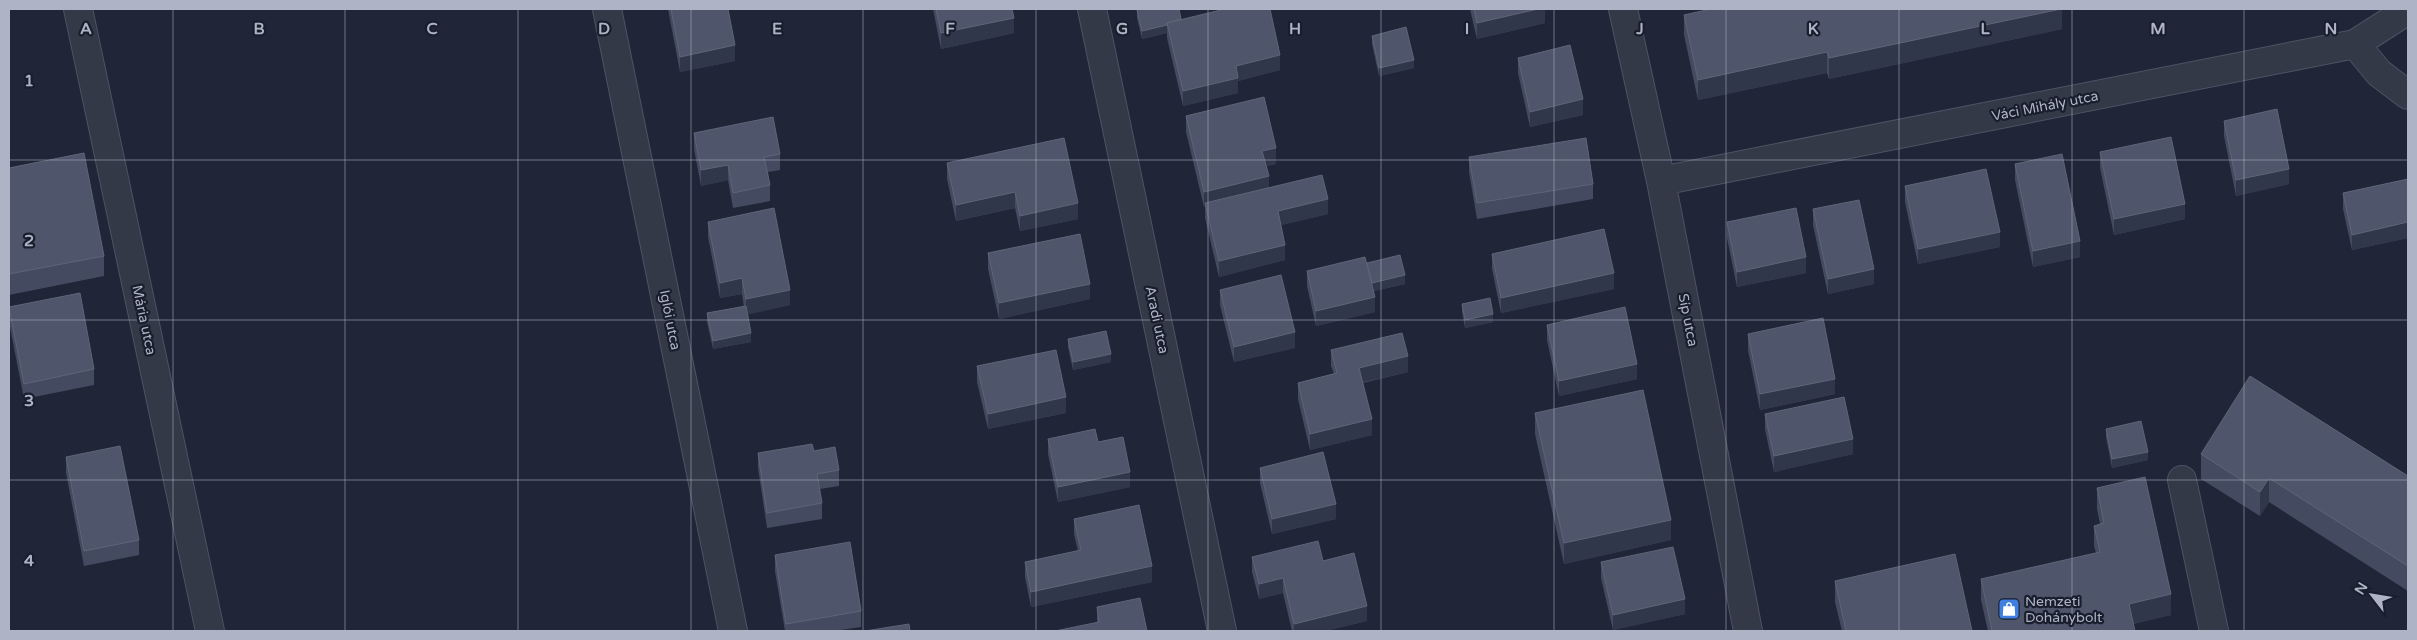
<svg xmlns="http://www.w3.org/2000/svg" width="2417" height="640" font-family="'Varela Round',sans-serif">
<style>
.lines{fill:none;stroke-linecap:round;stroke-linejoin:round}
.minor-casing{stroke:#4e5363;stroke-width:30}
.minor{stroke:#343948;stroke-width:28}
.wall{fill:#444b60}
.shaded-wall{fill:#31374b}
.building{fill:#4f566b;stroke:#5e6579}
.grid{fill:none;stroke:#aeb3c5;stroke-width:1;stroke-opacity:0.55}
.labels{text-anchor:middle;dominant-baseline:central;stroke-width:4.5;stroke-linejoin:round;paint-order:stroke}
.street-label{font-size:14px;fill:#aeb3c5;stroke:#191e2d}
.poi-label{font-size:14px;fill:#aeb3c5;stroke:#191e2d;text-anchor:start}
.grid-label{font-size:16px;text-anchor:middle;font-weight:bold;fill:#aeb3c5;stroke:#191e2d;stroke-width:4.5;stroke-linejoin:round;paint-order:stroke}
</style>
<rect width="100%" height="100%" fill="#202638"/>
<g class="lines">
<!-- minor casing -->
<g class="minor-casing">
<path id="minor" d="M 78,9 L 210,631
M 607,9 L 733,631
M 1092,9 L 1222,631
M 1623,9 L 1661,181 L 1748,631
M 2355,44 L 2408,10
M 1661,181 L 2355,44 L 2379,73 L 2408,95
M 2182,480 L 2214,631"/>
</g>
<!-- minor -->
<use href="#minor" class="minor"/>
</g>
<!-- wall -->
<path class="wall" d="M 668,9 L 728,9 L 735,61 L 680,72 Z
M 933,9 L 1012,9 L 1014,33 L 941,49 Z
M 1470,9 L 1545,9 L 1545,23 L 1477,39 Z
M 1137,10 L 1181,19 L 1280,70 L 1238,81 L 1238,93 L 1183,106 L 1167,38 L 1167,33 L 1142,39 L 1137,18 Z
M 1684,15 L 2062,29 L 1829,79 L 1827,73 L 1698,100 L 1684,35 Z
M 1372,36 L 1414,68 L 1379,76 L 1372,44 Z
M 1518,58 L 1583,115 L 1530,127 L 1518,73 Z
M 1186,116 L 1276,164 L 1266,166 L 1269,188 L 1328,214 L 1281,225 L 1285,260 L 1219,277 L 1205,218 L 1205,207 L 1204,207 L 1186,132 Z
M 2224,121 L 2289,184 L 2236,196 L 2224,136 Z
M 694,133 L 780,154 L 780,170 L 768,172 L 770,185 L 770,201 L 733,208 L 728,180 L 701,186 L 694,149 Z
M 2100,152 L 2185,219 L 2114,235 L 2100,168 Z
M 1469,157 L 1593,184 L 1593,199 L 1477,219 L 1469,172 Z
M 947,163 L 1078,219 L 1020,231 L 1015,208 L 956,221 L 947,179 Z
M 2015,164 L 2080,257 L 2033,267 L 2015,180 Z
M 9,168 L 104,256 L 104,276 L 9,295 Z
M 2408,179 L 2408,238 L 2352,250 L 2343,209 L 2343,193 Z
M 1905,186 L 2000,247 L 1918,264 L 1905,202 Z
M 1813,209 L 1874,284 L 1828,294 L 1813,225 Z
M 708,222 L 790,305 L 748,314 L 751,342 L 713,349 L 707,322 L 707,313 L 744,307 L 742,294 L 720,298 L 708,237 Z
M 1727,222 L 1806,273 L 1737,287 L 1727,238 Z
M 988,253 L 1090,299 L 999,319 L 988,269 Z
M 1492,254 L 1614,289 L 1501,313 L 1492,269 Z
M 1367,263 L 1405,284 L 1374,291 L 1375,312 L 1316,326 L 1307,286 L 1307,271 Z
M 1220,290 L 1295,348 L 1234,362 L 1220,305 Z
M 1462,304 L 1493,322 L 1465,328 L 1462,312 Z
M 9,307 L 94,369 L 94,385 L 24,399 L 9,322 Z
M 1547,325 L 1637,379 L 1559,396 L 1547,340 Z
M 1748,334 L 1835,394 L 1760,410 L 1748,350 Z
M 1068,339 L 1111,362 L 1073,370 L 1068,347 Z
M 1331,350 L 1408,372 L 1363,383 L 1372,435 L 1310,450 L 1298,399 L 1298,383 L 1334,374 L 1331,366 Z
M 977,366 L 1066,413 L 988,429 L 977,382 Z
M 1535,413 L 1671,540 L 1564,564 L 1535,434 Z
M 1765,414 L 1853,454 L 1774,472 L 1765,429 Z
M 2106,429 L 2148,460 L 2112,468 L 2106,437 Z
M 1048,439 L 1098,442 L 1130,487 L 1058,502 L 1048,454 Z
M 814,451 L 839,470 L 839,486 L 820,489 L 822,503 L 822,519 L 767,528 L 758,468 L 758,453 Z
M 2201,454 L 2408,476 L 2408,591 L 2269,502 L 2260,516 L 2201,479 Z
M 66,457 L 139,540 L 139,555 L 84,566 L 66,473 Z
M 1260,468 L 1336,519 L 1272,534 L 1260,483 Z
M 2097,488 L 2171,615 L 2133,624 L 2135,631 L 1988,631 L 1981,600 L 1981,579 L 2096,553 L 2094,546 L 2094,526 L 2100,524 L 2097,509 Z
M 1074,519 L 1152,582 L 1031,607 L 1025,577 L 1025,562 L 1078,551 L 1074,534 Z
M 775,555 L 861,611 L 861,627 L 834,631 L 785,631 L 775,571 Z
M 1252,557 L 1323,561 L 1367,621 L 1325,631 L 1292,631 L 1283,593 L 1259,599 L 1252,572 Z
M 1601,562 L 1685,614 L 1613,630 L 1601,578 Z
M 1835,581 L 1972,631 L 1842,631 L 1835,602 Z
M 1097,607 L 1147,631 L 1097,622 Z"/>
<!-- shaded-wall -->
<path class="shaded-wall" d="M 1538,9 L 1545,9 L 1545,23 L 1477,39 L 1477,23 Z
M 2062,9 L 2062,29 L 1829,79 L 1829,58 Z
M 1014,18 L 1014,33 L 941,49 L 941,33 Z
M 1167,25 L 1167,33 L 1142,39 L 1142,31 Z
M 735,45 L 735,61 L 680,72 L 680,57 Z
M 1827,52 L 1827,73 L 1698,100 L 1698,80 Z
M 1280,55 L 1280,70 L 1238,81 L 1238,93 L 1183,106 L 1183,91 L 1236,66 Z
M 1414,60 L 1414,68 L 1379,76 L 1379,68 Z
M 1583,99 L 1583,115 L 1530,127 L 1530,112 Z
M 1276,148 L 1276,164 L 1262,166 L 1262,151 Z
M 728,165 L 728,180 L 701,186 L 701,170 Z
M 2289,169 L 2289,184 L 2236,196 L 2236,180 Z
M 1269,176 L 1269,191 L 1205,203 L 1205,207 L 1204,207 L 1204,192 Z
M 1015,192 L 1015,208 L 956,221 L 956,205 Z
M 1328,199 L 1328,214 L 1278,226 L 1278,211 Z
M 1078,203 L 1078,219 L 1020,231 L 1020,216 Z
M 2185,204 L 2185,219 L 2114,235 L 2114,219 Z
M 2408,222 L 2408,238 L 2352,250 L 2352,235 Z
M 2000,232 L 2000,247 L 1918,264 L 1918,249 Z
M 2080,241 L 2080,257 L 2033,267 L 2033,251 Z
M 1285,245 L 1285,260 L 1219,277 L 1219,261 Z
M 1806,257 L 1806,273 L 1737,287 L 1737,272 Z
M 1874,269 L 1874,284 L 1828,294 L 1828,279 Z
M 1614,273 L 1614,289 L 1501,313 L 1501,298 Z
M 1405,275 L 1405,284 L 1370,292 L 1370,284 Z
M 742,278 L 742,294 L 720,298 L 720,283 Z
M 1090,284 L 1090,299 L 999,319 L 999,303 Z
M 790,290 L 790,305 L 746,315 L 746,299 Z
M 1375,297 L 1375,312 L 1316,326 L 1316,311 Z
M 1493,314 L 1493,322 L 1465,328 L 1465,320 Z
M 1295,332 L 1295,348 L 1234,362 L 1234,347 Z
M 751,333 L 751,342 L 713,349 L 713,341 Z
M 1111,354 L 1111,362 L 1073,370 L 1073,362 Z
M 1408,356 L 1408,372 L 1359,383 L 1359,368 Z
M 1637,364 L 1637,379 L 1559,396 L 1559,381 Z
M 1835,379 L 1835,394 L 1760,410 L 1760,394 Z
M 1066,397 L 1066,413 L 988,429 L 988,414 Z
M 1372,419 L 1372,435 L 1310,450 L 1310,434 Z
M 1853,439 L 1853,454 L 1774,472 L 1774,456 Z
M 2148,452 L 2148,460 L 2112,468 L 2112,459 Z
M 1130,472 L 1130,487 L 1058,502 L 1058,487 Z
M 2269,478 L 2269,502 L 2260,516 L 2260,492 Z
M 1336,504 L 1336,519 L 1272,534 L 1272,519 Z
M 1671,520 L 1671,540 L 1564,564 L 1564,543 Z
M 1152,566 L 1152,582 L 1031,607 L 1031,592 Z
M 1283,578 L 1283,593 L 1259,599 L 1259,584 Z
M 2171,594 L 2171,615 L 2129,625 L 2129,604 Z
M 1685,599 L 1685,614 L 1613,630 L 1613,615 Z
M 1367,606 L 1367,621 L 1325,631 L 1294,631 L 1294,624 Z"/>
<!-- building -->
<path class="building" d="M 671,9 L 728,9 L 735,45 L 680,57 Z
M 936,9 L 1012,9 L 1014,18 L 941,33 Z
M 1142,9 L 1179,9 L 1181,19 L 1167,23 L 1167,25 L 1142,31 L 1137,10 Z
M 1225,9 L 1270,9 L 1280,55 L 1236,66 L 1238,78 L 1183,91 L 1167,23 Z
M 1474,9 L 1538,9 L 1477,23 Z
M 1711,9 L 2061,9 L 1829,58 L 1827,52 L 1698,80 L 1684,15 Z
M 1406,27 L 1414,60 L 1379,68 L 1372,36 Z
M 1570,45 L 1583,99 L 1530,112 L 1518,58 Z
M 1264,97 L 1276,148 L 1262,151 L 1269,176 L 1204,192 L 1186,116 Z
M 2277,109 L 2289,169 L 2236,180 L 2224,121 Z
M 773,117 L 780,154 L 764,157 L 770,185 L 733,193 L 728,165 L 701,170 L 694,133 Z
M 2171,137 L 2185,204 L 2114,219 L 2100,152 Z
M 1064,138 L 1078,203 L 1020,216 L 1015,192 L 956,205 L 947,163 Z
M 1586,138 L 1593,184 L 1477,203 L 1469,157 Z
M 84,153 L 104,256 L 9,274 L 9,168 Z
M 2062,154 L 2080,241 L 2033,251 L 2015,164 Z
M 1986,169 L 2000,232 L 1918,249 L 1905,186 Z
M 1322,175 L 1328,199 L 1278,211 L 1285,245 L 1219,261 L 1205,203 Z
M 2408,179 L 2408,222 L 2352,235 L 2343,193 Z
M 1859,200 L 1874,269 L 1828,279 L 1813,209 Z
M 774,208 L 790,290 L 746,299 L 742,278 L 720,283 L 708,222 Z
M 1796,208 L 1806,257 L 1737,272 L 1727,222 Z
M 1604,229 L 1614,273 L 1501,298 L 1492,254 Z
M 1080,234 L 1090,284 L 999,303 L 988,253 Z
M 1400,255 L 1405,275 L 1372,283 L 1367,263 Z
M 1365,257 L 1375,297 L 1316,311 L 1307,271 Z
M 1281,275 L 1295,332 L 1234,347 L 1220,290 Z
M 80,293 L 94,369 L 24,384 L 9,307 Z
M 1490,298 L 1493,314 L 1465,320 L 1462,304 Z
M 746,306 L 751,333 L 713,341 L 707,313 Z
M 1625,307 L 1637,364 L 1559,381 L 1547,325 Z
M 1823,318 L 1835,379 L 1760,394 L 1748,334 Z
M 1106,331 L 1111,354 L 1073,362 L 1068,339 Z
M 1402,333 L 1408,356 L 1359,368 L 1372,419 L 1310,434 L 1298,383 L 1337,373 L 1331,350 Z
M 1056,350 L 1066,397 L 988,414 L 977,366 Z
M 2250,376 L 2408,476 L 2408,566 L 2269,478 L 2260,492 L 2201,454 Z
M 1643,390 L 1671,520 L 1564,543 L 1535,413 Z
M 1844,397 L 1853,439 L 1774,456 L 1765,414 Z
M 2141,421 L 2148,452 L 2112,459 L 2106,429 Z
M 1095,429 L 1098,442 L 1123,437 L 1130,472 L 1058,487 L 1048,439 Z
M 812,444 L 814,451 L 835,447 L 839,470 L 817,474 L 822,503 L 767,513 L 758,453 Z
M 120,446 L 139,540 L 84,551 L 66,457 Z
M 1323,452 L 1336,504 L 1272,519 L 1260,468 Z
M 2145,477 L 2171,594 L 2129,604 L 2135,631 L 1992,631 L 1981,579 L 2100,552 L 2094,526 L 2104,523 L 2097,488 Z
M 1139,505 L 1152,566 L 1031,592 L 1025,562 L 1081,550 L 1074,519 Z
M 1318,541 L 1323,561 L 1354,553 L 1367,606 L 1294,624 L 1283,578 L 1259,584 L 1252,557 Z
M 850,542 L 861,611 L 786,624 L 775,555 Z
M 1673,547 L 1685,599 L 1613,615 L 1601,562 Z
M 1955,554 L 1972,631 L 1846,631 L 1835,581 Z
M 1140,598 L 1147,631 L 1055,631 L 1099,622 L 1097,607 Z
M 909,624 L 910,631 L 865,631 Z"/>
<!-- grid -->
<path class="grid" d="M 173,9 L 173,631M 345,9 L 345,631M 518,9 L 518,631M 691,9 L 691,631M 863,9 L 863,631M 1036,9 L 1036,631M 1208,9 L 1208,631M 1381,9 L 1381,631M 1554,9 L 1554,631M 1726,9 L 1726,631M 1899,9 L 1899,631M 2072,9 L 2072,631M 2244,9 L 2244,631M 9,160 L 2408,160M 9,320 L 2408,320M 9,480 L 2408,480"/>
<!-- icons -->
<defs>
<g id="shop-square" transform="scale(1.125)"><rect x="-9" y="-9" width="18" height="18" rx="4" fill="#3f7fe0" stroke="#191e2d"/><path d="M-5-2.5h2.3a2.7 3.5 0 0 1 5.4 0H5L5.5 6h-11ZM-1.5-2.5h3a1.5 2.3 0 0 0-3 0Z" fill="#fff"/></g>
</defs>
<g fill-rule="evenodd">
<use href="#shop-square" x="2009" y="609"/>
</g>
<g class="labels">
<!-- street labels -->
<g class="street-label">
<text transform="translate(2045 106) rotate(-11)">Váci Mihály utca</text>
<text transform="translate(144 320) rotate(78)">Mária utca</text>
<text transform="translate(670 320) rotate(79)">Iglói utca</text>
<text transform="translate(1157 320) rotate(78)">Aradi utca</text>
<text transform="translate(1688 320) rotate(79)">Síp utca</text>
</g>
<!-- poi labels -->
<g class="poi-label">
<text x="2025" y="601">Nemzeti<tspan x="2025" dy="16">Dohánybolt</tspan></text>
</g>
</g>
<g class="grid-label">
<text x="86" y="34">A</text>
<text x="259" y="34">B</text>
<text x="432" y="34">C</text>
<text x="604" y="34">D</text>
<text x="777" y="34">E</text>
<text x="950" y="34">F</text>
<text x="1122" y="34">G</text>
<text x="1295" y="34">H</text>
<text x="1467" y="34">I</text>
<text x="1640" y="34">J</text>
<text x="1813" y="34">K</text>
<text x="1985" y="34">L</text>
<text x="2158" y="34">M</text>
<text x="2331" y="34">N</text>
<text x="29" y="86">1</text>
<text x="29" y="246">2</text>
<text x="29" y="406">3</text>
<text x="29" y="566">4</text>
</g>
<!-- border -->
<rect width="2417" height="640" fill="none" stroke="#aeb3c5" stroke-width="20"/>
<!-- north arrow -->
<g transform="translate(2372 595) rotate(301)" stroke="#191e2d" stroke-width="4" paint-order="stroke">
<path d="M0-4L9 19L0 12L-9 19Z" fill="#aeb3c5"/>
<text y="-8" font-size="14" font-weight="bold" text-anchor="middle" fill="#aeb3c5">N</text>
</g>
</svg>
